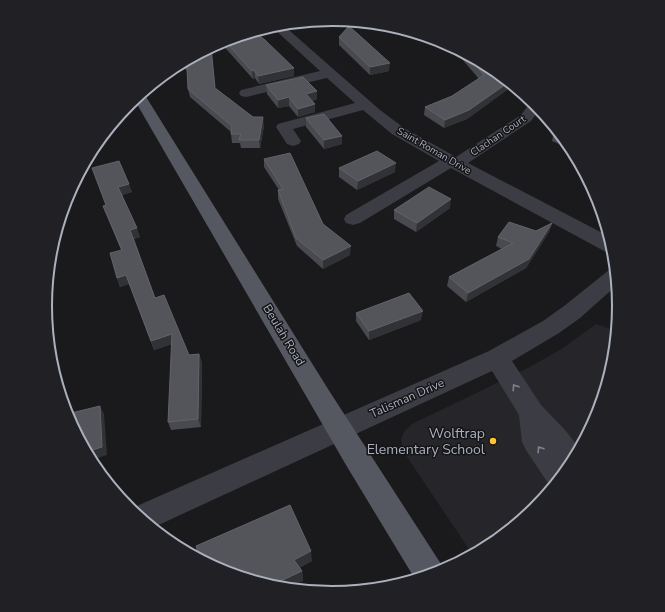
<svg xmlns="http://www.w3.org/2000/svg" width="665" height="612" font-family="'Nunito Sans',sans-serif">
<style>
.built{fill:#26262a}
.lines{fill:none;stroke-linecap:round;stroke-linejoin:round}
.minor{fill:#3c3d44;fill-rule:evenodd}
.major{fill:#565861;fill-rule:evenodd}
.wall{fill:#484a4f}
.shaded-wall{fill:#313236}
.building{fill:#53555b;stroke:#61636a}
.oneway{stroke:#7f828d}
.poi-dot{fill:#ffc430;stroke:#151518;stroke-width:1.5}
.labels{text-anchor:middle;dominant-baseline:central;stroke-width:3;stroke-linejoin:round;paint-order:stroke}
.far-street-label{font-size:10px;fill:#abb0bd;stroke:#151518}
.street-label{font-size:12px;fill:#abb0bd;stroke:#151518}
.near-poi-label{font-size:14px;fill:#abb0bd;stroke:#151518;text-anchor:end}
.rim{fill:none;stroke:#abb0bd;stroke-width:2}
</style>
<rect width="100%" height="100%" fill="#1a1a1d"/>
<!-- built -->
<path class="built" d="M 596,324 L 617,331 L 614,362 L 598,416 L 571,466 L 535,509 L 492,545 L 473,555 L 403,451 L 401,439 L 404,432 L 412,424 L 528,368 L 563,348 Z"/>
<g class="lines">
<!-- minor -->
<path class="minor" d="M 282,24 L 380,110 L 404,128 L 456,157 L 521,115 L 532,100 L 540,109 L 531,121 L 468,163 L 610,237 L 614,253 L 606,252 L 451,168 L 360,223 L 353,225 L 346,223 L 344,219 L 346,215 L 439,161 L 392,134 L 363,110 L 293,129 L 301,141 L 299,144 L 293,146 L 287,144 L 276,127 L 278,124 L 355,103 L 327,78 L 246,97 L 241,96 L 239,93 L 241,90 L 320,71 L 271,26 Z
M 616,268 L 617,285 L 580,318 L 559,333 L 512,361 L 541,405 L 565,430 L 580,449 L 571,466 L 552,489 L 526,450 L 522,442 L 519,415 L 492,371 L 152,528 L 130,509 L 489,351 L 543,321 L 564,306 L 609,270 Z"/>
<!-- major -->
<path class="major" d="M 143,92 L 328,389 L 441,564 L 444,570 L 415,579 L 346,465 L 134,99 Z"/>
</g>
<!-- wall -->
<path class="wall" d="M 254,31 L 294,76 L 259,84 L 255,78 L 253,79 L 220,42 L 223,41 Z
M 339,37 L 389,71 L 370,75 L 339,45 Z
M 211,47 L 215,88 L 264,126 L 260,148 L 241,148 L 240,143 L 232,143 L 231,134 L 231,132 L 190,97 L 188,89 L 188,73 L 182,63 Z
M 463,52 L 492,68 L 512,84 L 511,87 L 467,119 L 444,128 L 424,115 L 425,107 L 452,96 L 479,79 L 462,59 Z
M 266,85 L 317,91 L 317,99 L 312,101 L 315,112 L 298,117 L 289,106 L 278,108 L 267,94 Z
M 306,118 L 342,136 L 342,144 L 324,149 L 306,127 Z
M 557,130 L 571,147 L 572,149 L 552,141 L 554,132 Z
M 264,159 L 323,224 L 350,255 L 323,269 L 297,246 L 278,199 L 278,190 L 279,190 L 264,167 Z
M 119,161 L 132,192 L 122,195 L 140,237 L 134,239 L 155,298 L 189,355 L 199,354 L 202,363 L 201,427 L 171,430 L 168,422 L 172,344 L 154,350 L 129,284 L 120,287 L 117,278 L 121,250 L 103,206 L 106,205 Z
M 339,168 L 395,172 L 357,190 L 339,177 Z
M 450,208 L 416,232 L 394,219 L 394,210 Z
M 552,223 L 549,232 L 526,268 L 466,302 L 447,286 L 449,277 L 502,249 L 496,246 L 498,237 L 536,231 Z
M 356,313 L 421,320 L 369,340 L 356,321 Z
M 312,561 L 299,568 L 302,571 L 303,581 L 276,587 L 222,571 Z"/>
<!-- shaded-wall -->
<path class="shaded-wall" d="M 390,63 L 389,71 L 370,75 L 370,67 Z
M 294,68 L 294,76 L 259,84 L 258,76 Z
M 254,70 L 255,78 L 253,79 L 252,71 Z
M 509,82 L 512,84 L 511,87 L 467,119 L 444,128 L 445,120 Z
M 317,91 L 317,99 L 306,102 L 306,94 Z
M 289,97 L 289,106 L 278,108 L 278,100 Z
M 315,104 L 315,112 L 298,117 L 298,109 Z
M 263,117 L 264,126 L 260,148 L 259,140 Z
M 342,136 L 342,144 L 324,149 L 324,140 Z
M 396,163 L 395,172 L 357,190 L 358,181 Z
M 129,184 L 132,192 L 121,195 L 118,187 Z
M 451,199 L 450,208 L 416,232 L 417,223 Z
M 552,223 L 549,232 L 526,268 L 466,302 L 468,293 Z
M 137,228 L 140,237 L 133,239 L 130,230 Z
M 351,246 L 350,255 L 323,269 L 323,260 Z
M 126,275 L 129,284 L 120,287 L 117,278 Z
M 423,311 L 421,320 L 369,340 L 369,331 Z
M 172,334 L 175,343 L 154,350 L 151,341 Z
M 199,354 L 202,363 L 201,427 L 198,419 Z
M 100,406 L 104,414 L 107,455 L 91,460 L 86,452 Z
M 311,551 L 312,561 L 295,570 L 294,560 Z
M 302,571 L 303,581 L 287,588 L 276,587 L 273,586 L 272,585 Z
M 268,578 L 269,585 L 258,582 Z"/>
<!-- building -->
<path class="building" d="M 349,26 L 390,63 L 370,67 L 339,37 Z
M 254,31 L 265,40 L 294,68 L 258,76 L 254,70 L 252,71 L 224,40 Z
M 211,47 L 215,88 L 253,117 L 263,117 L 259,140 L 239,140 L 241,134 L 231,134 L 232,126 L 188,89 L 187,68 L 184,61 Z
M 464,52 L 492,68 L 509,82 L 469,110 L 445,120 L 425,107 L 452,96 L 484,75 Z
M 303,77 L 317,91 L 306,94 L 315,104 L 298,109 L 289,97 L 278,100 L 266,85 Z
M 324,114 L 342,136 L 324,140 L 306,118 Z
M 557,130 L 562,135 L 554,132 Z
M 377,151 L 396,163 L 358,181 L 339,168 Z
M 290,153 L 323,224 L 351,246 L 323,260 L 296,238 L 278,190 L 283,189 L 264,159 Z
M 119,161 L 129,184 L 118,187 L 137,228 L 130,230 L 155,298 L 164,295 L 189,355 L 199,354 L 198,419 L 168,422 L 172,334 L 151,341 L 126,275 L 117,278 L 110,253 L 122,250 L 103,206 L 106,205 L 92,168 Z
M 429,187 L 451,199 L 417,223 L 394,210 Z
M 509,222 L 536,231 L 552,223 L 529,259 L 468,293 L 449,277 L 513,243 L 498,237 Z
M 409,293 L 423,311 L 369,331 L 356,313 Z
M 100,406 L 102,447 L 86,452 L 67,414 Z
M 290,505 L 311,551 L 294,560 L 302,571 L 272,585 L 268,578 L 258,582 L 222,571 L 200,559 L 196,546 Z"/>
<!-- one-way arrows -->
<defs><path id="oneway-chevron" d="M-2-3.5L2.5 0L-2 3.5" fill="none" stroke-width="1.6" stroke-linecap="round" stroke-linejoin="round"/></defs>
<g class="oneway">
<use href="#oneway-chevron" transform="translate(515 387) rotate(-123)"/>
<use href="#oneway-chevron" transform="translate(540 449) rotate(-123)"/>
</g>
<!-- markers -->
<circle class="poi-dot" cx="493" cy="441" r="4"/>
<g class="labels">
<!-- far-street labels -->
<g class="far-street-label">
<text transform="translate(498 136) rotate(-34)">Clachan Court</text>
<text transform="translate(434 151) rotate(30)">Saint Roman Drive</text>
</g>
<!-- street labels -->
<g class="street-label">
<text transform="translate(284 335) rotate(59)">Beulah Road</text>
<text transform="translate(407 398) rotate(-24)">Talisman Drive</text>
</g>
<!-- near-poi labels -->
<g class="near-poi-label">
<text x="485" y="433">Wolftrap<tspan x="485" dy="16">Elementary School</tspan></text>
</g>
</g>
<!-- crop -->
<path d="M0 0H665V612H0ZM52 306a280 280 0 1 1 560 0a280 280 0 1 1-560 0Z" fill="#212125" fill-rule="evenodd"/>
<path class="rim" d="M52 306a280 280 0 1 1 560 0a280 280 0 1 1-560 0Z"/>
</svg>
